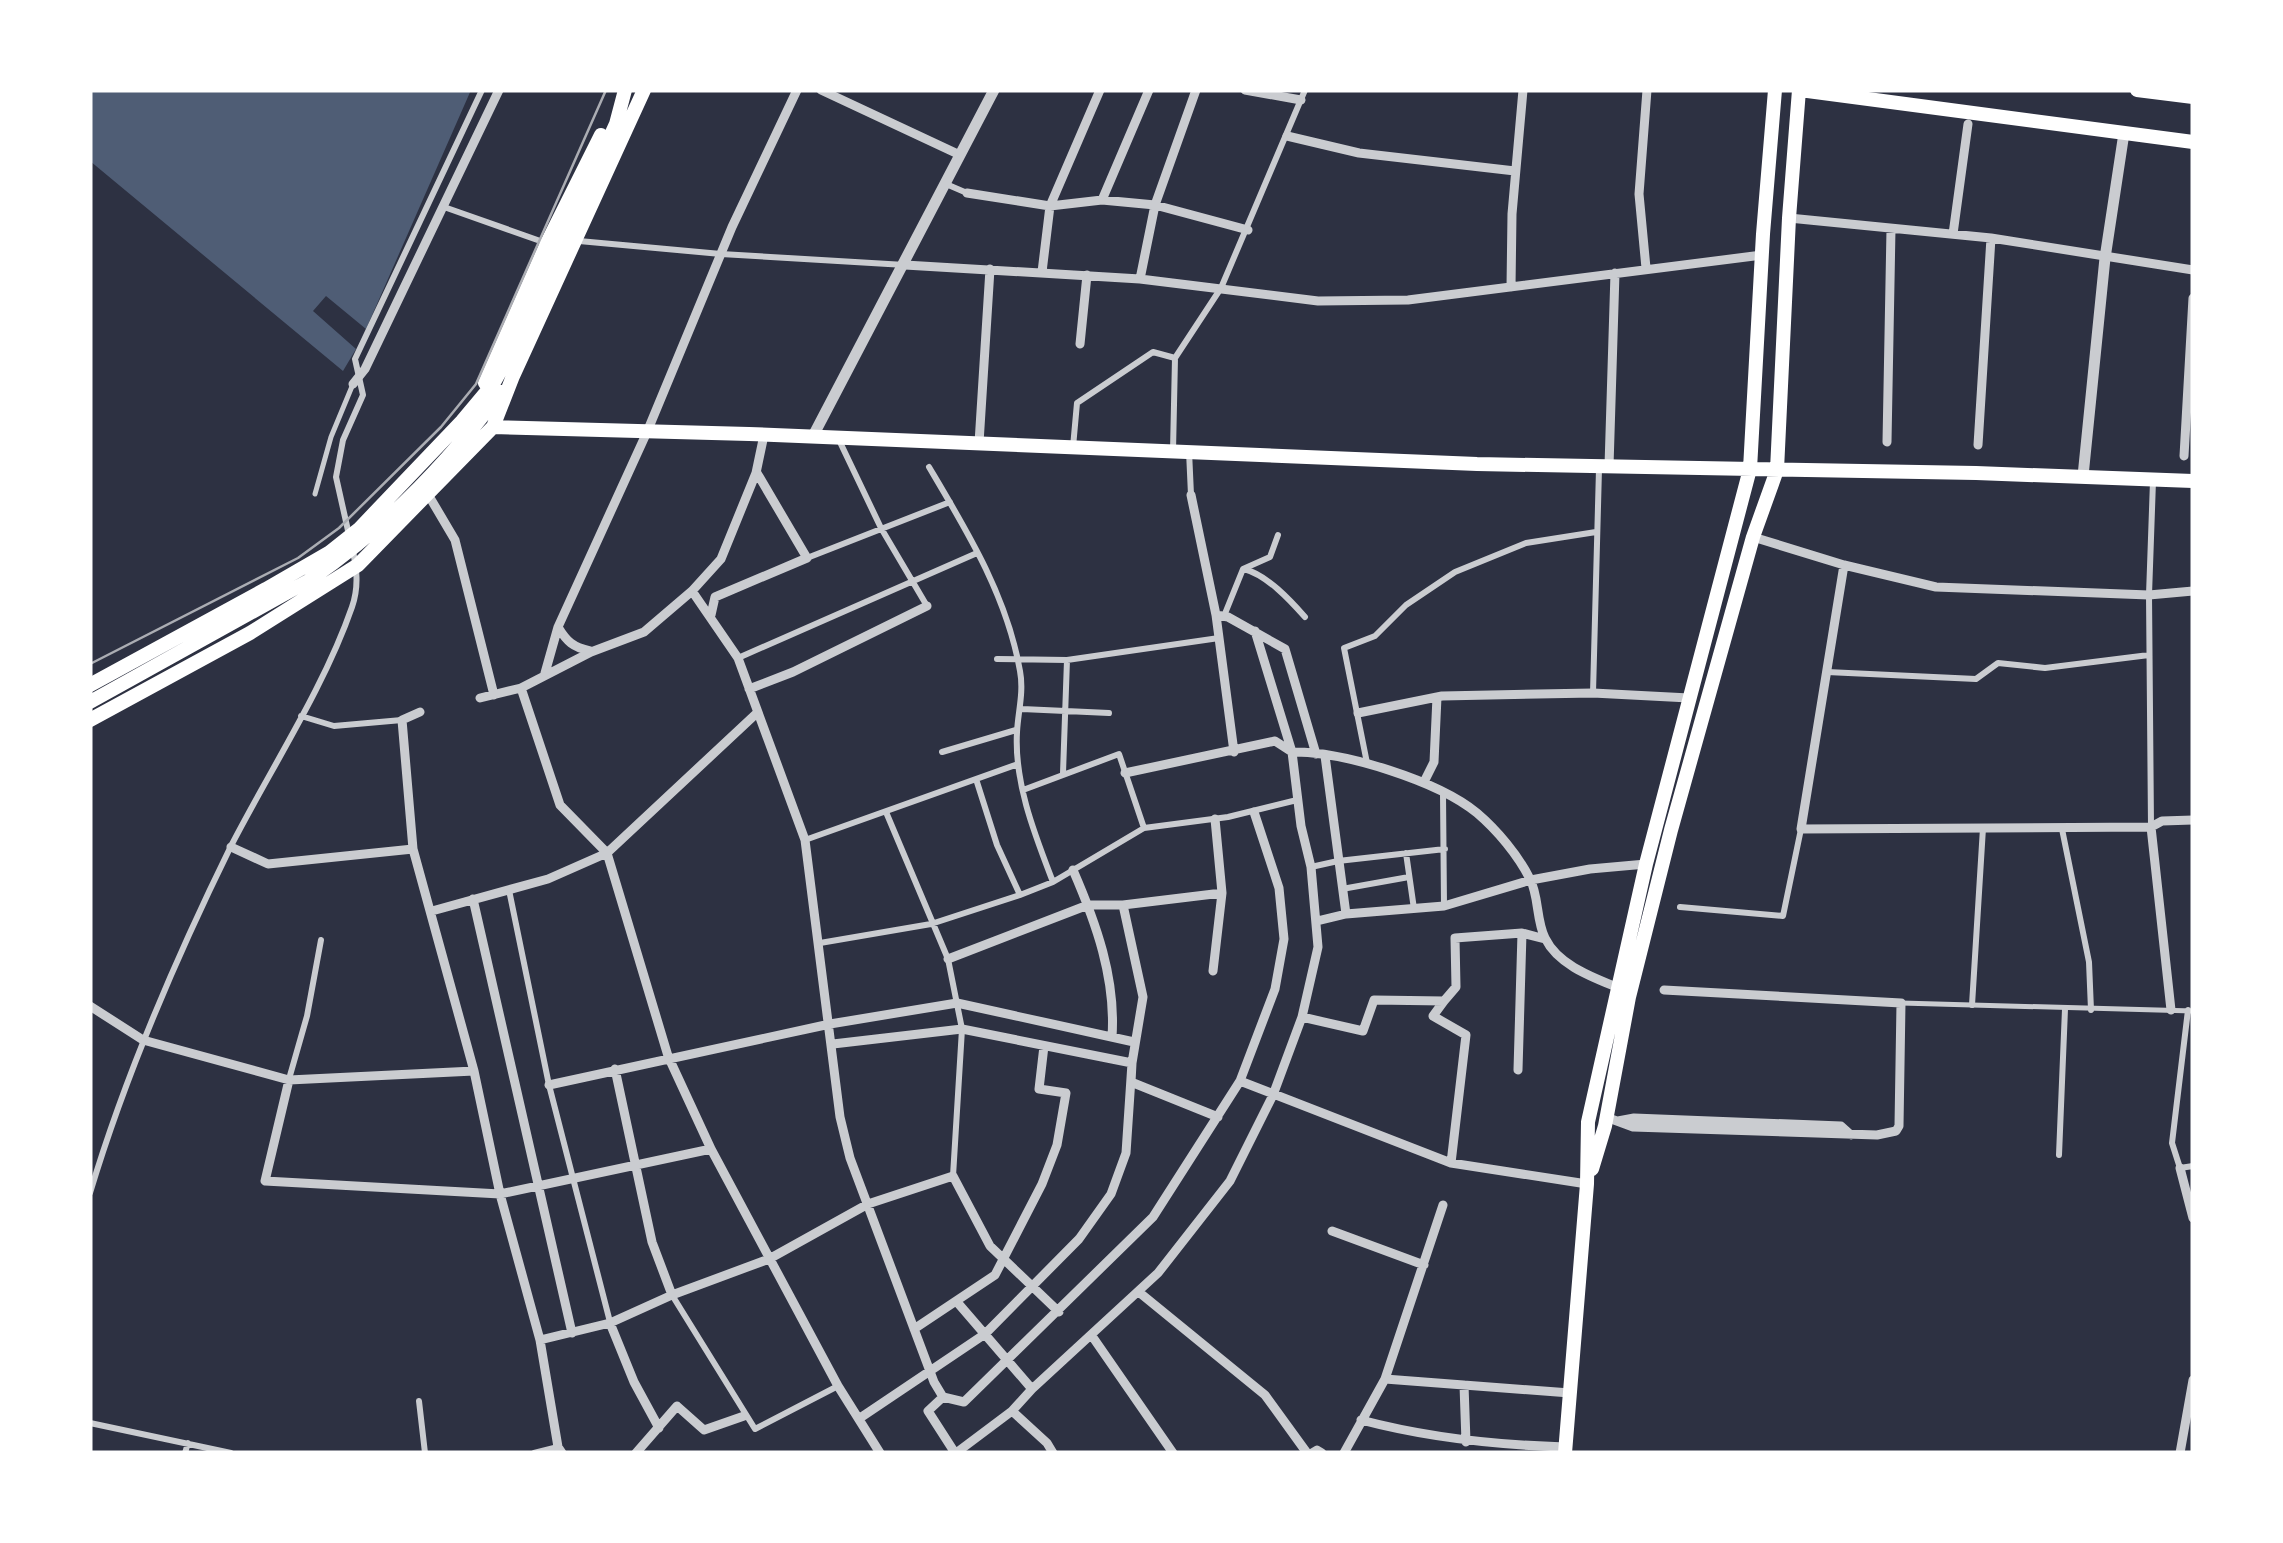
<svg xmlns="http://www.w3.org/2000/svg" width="2283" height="1543" font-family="'Varela Round',sans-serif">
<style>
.water{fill:#4f5d75}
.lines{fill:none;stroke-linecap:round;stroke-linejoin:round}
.service{stroke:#caccd0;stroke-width:5}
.pedestrian{stroke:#caccd0;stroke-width:6}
.minor{stroke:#caccd0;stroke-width:9}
.tertiary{stroke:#caccd0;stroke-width:11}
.primary{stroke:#fff;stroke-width:14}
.tram{stroke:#abadb3;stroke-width:2.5}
</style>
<rect width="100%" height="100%" fill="#2d3142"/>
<!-- water -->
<path class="water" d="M 90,90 L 471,90 L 366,329 L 326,296 L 313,311 L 356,349 L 343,371 L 90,161 Z"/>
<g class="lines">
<!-- service -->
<path class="service" d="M 315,494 L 331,437 L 353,384
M 1901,1003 L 2193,1011"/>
<!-- pedestrian -->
<path class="pedestrian" d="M 946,184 L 967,193
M 444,207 L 546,243
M 579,241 L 721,254 L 905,265
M 1175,358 L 1221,288 L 1305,90
M 839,440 L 881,528 L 927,606
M 1073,447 L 1077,403 L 1153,352 L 1175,358
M 1173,451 L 1175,358
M 1189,451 L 1191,495
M 929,467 C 967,531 1007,596 1020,671 C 1024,692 1018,712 1017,732 C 1014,783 1035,835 1053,882
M 349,535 L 336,477 L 343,440 L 363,395 L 355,359 L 482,90
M 807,558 L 950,502
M 1244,569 C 1267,575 1290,600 1305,617
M 1224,616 L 1243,569 L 1270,557 L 1278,535
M 738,658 L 977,553
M 997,659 L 1067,660 L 1219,638
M 1827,672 L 1976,679 L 1998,663 L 2045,668 L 2149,655
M 1593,693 L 1599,469
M 1022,709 L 1109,713
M 301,716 L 334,726 L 402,720
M 942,752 L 1016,730
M 1367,763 L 1344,648 L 1375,636 L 1406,605 L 1455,572 L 1526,543 L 1596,532
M 1063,773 L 1067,660
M 976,779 L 997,845 L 1020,895
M 1023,790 L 1119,754 L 1144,828
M 1443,794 L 1444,906
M 886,812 L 948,959 L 962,1029 L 953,1176
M 2151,827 L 2149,595 L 2153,481
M 2062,829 L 2089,962 L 2091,1010
M 805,840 L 1018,764
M 1406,853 L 1414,909
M 1311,867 L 1338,861 L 1445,849
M 1342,889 L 1409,877
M 509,890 L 549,1085 L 610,1322
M 1680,907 L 1783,916 L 1801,829
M 820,943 L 931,924 L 1020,895 L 1053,882 L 1144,828 L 1228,817 L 1297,800
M 1972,1005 L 1983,828
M 2188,1010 L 2172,1143 L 2180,1168 L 2193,1166
M 289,1079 L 307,1016 L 321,940
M 2059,1155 L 2065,1009
M 90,1193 C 126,1073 176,958 231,846 C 270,770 324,688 352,607 C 359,587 357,568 352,547
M 672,1295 L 755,1429 L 838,1386
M 419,1401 L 425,1453
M 90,1423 L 231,1453
M 185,1453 L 188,1443
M 534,1453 L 558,1447"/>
<!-- minor -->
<path class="minor" d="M 821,90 L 960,155
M 1245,90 L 1301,100
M 1287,136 L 1359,153 L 1515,171
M 967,193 L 1050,206 L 1102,200 L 1155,205 L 1248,230
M 1102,200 L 1149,90
M 1789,218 L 1991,238 L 2193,270
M 1953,234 L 1968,124
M 905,265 L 1140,279 L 1318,301 L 1408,300 L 1762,255
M 1646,268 L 1639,194 L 1647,90
M 1042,272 L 1050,206 L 1100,90
M 1140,279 L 1155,205 L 1196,90
M 1511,287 L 1512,214 L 1523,90
M 1080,344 L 1087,275
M 353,384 L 365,369 L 499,90
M 1887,442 L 1891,229
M 979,443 L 990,269
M 1978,445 L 1991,238
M 2184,456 L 2193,298
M 1609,466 L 1615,273
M 1191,495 L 1216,615 L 1234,752
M 429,496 L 455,540 L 494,695
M 1753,537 L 1844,565 L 1936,587 L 2149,595 L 2193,591
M 1844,565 L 1801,829 L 2151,827 L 2162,821 L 2193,820
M 692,591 L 738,658 L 805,840 L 840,1117 L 850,1158 L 934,1382 L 943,1397
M 711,615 L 715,597 L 807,558 L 757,473
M 1216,615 L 1228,617 L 1285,649 L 1316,754
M 558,627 C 567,642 573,647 590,651
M 545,673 L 558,627 L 647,432 L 732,227 L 797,90
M 521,688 L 560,805 L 607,853 L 668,1056 L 711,1149 L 838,1386 L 880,1453
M 749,689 L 793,672 L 927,606
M 480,698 L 521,688 L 591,652 L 644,632 L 692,591 L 721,559 L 756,473 L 764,435
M 420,712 L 402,720 L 413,849 L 474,1071 L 500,1194 L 540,1340 L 558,1447 L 562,1453
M 1358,713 L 1442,696 L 1593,693 L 1689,698
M 1292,752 C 1343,751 1438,781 1477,813 C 1497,830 1518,855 1530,879 C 1539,896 1536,920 1545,938 C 1558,965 1592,977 1619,988
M 1325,756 L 1346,914
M 1125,773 L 1275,741 L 1292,752
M 1424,782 L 1434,762 L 1437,697
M 2151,827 L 2171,1010
M 231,847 L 268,864 L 413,849
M 1073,870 C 1096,923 1116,978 1112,1037
M 473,899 L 572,1333
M 432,911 L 548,879 L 607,853 L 758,712
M 1317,921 L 1346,914 L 1444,906 L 1531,880 L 1590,869 L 1646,864
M 948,959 L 1088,905 L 1123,905 L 1222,893
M 1213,971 L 1222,893 L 1215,819
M 1444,1001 L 1433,1016 L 1466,1035 L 1451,1163
M 90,1006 L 143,1040 L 289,1080 L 474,1071
M 1302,1017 L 1363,1031 L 1374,1000 L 1444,1001 L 1456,987 L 1455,938 L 1522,933 L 1545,939
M 833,1044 L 962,1029 L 1132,1063 L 1131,1082 L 1218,1117
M 615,1069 L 652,1242 L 672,1295
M 1518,1070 L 1522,933
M 289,1080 L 265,1181 L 500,1194 L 711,1149
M 1240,1081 L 1451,1163 L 1587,1184
M 549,1085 L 830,1024 L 957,1003 L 1134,1042
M 1606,1117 L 1633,1127 L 1877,1135 L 1896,1131 L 1899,1126 L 1901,1003 L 1664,990
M 1618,1121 L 1634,1118 L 1841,1126 L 1851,1135
M 2180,1168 L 2193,1218
M 1332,1231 L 1424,1265
M 1140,1293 L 1265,1395 L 1307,1453
M 957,1302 L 1032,1389
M 610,1323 L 634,1382 L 659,1428
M 914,1329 L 995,1275 L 1042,1184 L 1057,1145 L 1066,1093 L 1039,1089 L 1044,1046
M 1092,1336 L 1173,1453
M 540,1340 L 610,1323 L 672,1295 L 769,1259 L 868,1204 L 953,1176 L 990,1246 L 1059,1312
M 1385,1379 L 1570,1393
M 1464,1385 L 1466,1442
M 943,1397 L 964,1402 L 1153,1217 L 1240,1081 L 1275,989 L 1284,939 L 1279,888 L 1254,812
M 943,1397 L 928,1411 L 955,1453
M 1012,1411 L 1047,1443 L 1053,1453
M 860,1418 L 985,1334 L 1079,1239 L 1111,1194 L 1126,1153 L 1132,1063 L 1143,997 L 1123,905
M 1361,1420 C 1429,1438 1495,1445 1565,1447
M 636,1453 L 677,1406 L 704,1430 L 744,1416
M 956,1453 L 1012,1411 L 1032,1389 L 1158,1273 L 1230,1181 L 1273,1095 L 1302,1017 L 1318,947 L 1311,867 L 1301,826 L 1292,752 L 1255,631
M 1312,1453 L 1317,1450 L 1322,1453
M 1344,1453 L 1385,1379 L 1443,1205
M 2180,1453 L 2193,1380"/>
<!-- tertiary -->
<path class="tertiary" d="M 813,436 L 994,90
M 2083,476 L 2105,258 L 2124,133"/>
<!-- primary -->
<path class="primary" d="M 1800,90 L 2193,142
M 2137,90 L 2193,97
M 485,383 L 547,243 L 601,135
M 493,427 L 749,434 L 1477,464 L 1976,473 L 2193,481
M 90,685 L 266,589 L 330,552 L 359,529 L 462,421 L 493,384 L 511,352 L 616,124 L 625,90
M 90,702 L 308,581 C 382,531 447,464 501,392
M 90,720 L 250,633 L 358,565 L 493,427 L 513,376 L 644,90
M 1592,1169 L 1605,1126 L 1629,997 L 1671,830 L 1753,537 L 1777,470 L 1789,218 L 1799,90
M 1565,1453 L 1587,1184 L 1588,1122 L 1646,864 L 1750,469 L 1763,234 L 1775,90"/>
<!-- tram -->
<path class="tram" d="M 90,664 L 298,558 L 339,528 L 441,427 L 476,384 L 606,90"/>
</g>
<!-- border -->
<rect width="2283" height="1543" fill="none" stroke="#ffffff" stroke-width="185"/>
</svg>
